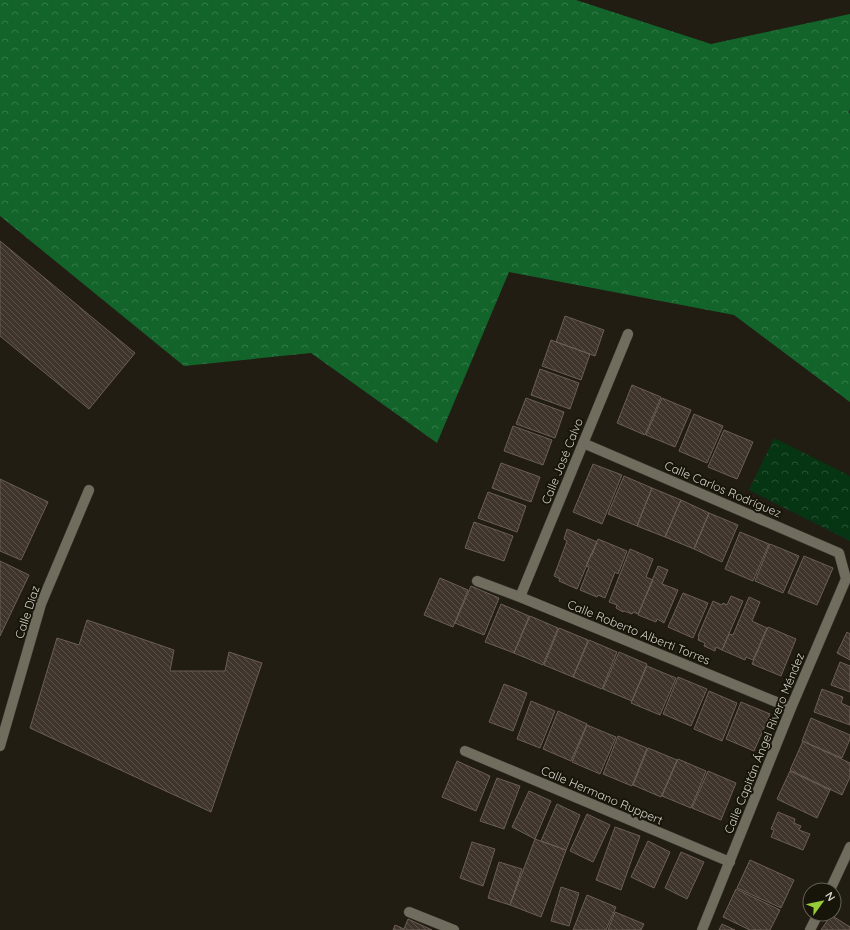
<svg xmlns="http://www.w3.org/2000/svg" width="850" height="930" font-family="Quicksand,sans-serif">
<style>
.forest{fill:url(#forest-crowns)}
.park{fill:url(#park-crowns)}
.building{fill:url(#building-back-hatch);stroke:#6b5f55}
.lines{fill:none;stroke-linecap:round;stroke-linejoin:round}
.minor-casing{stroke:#3b3831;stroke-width:11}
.minor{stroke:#706c5e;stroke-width:10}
.labels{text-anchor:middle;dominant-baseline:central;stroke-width:4;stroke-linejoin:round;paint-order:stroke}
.street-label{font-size:12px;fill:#d5d3cb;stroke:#171409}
</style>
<defs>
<pattern id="forest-crowns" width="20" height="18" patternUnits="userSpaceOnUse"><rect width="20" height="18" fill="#12642a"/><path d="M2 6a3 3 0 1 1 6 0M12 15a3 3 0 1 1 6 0" fill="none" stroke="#347948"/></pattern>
<pattern id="park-crowns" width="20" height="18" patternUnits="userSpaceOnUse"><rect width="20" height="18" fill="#063513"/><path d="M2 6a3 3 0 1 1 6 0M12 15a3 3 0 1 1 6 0" fill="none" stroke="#295134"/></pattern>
<pattern id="building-back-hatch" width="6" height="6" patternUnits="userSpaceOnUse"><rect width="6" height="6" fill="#3f352c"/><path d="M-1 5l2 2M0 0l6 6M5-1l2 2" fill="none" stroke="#5a5149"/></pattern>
</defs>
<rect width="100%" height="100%" fill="#211d12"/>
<!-- forest -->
<path class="forest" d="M 0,0 L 576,0 L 711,44 L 850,14 L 850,109 L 849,112 L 850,114 L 850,402 L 734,315 L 509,272 L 437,443 L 311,353 L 184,366 L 0,216 Z"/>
<!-- park -->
<path class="park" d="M 774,438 L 850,476 L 850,541 L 749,490 Z"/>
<!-- building -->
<path class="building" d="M 0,241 L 135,353 L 89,409 L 0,336 Z
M 565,316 L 604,330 L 595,356 L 556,342 Z
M 551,340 L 590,354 L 581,380 L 542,366 Z
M 540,369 L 579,383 L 570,409 L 531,395 Z
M 632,385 L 661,397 L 645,435 L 617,423 Z
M 526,398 L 564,412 L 555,438 L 516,424 Z
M 662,398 L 691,410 L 675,447 L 646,435 Z
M 694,414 L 723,426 L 707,463 L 679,451 Z
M 513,426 L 552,440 L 543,465 L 504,451 Z
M 724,430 L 753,442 L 737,479 L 708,467 Z
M 501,463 L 540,477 L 531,502 L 492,488 Z
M 593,464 L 622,475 L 602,524 L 573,512 Z
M 624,476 L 652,488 L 637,526 L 608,514 Z
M 0,479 L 48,502 L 21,560 L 0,551 Z
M 652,488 L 681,500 L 665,537 L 637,526 Z
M 488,492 L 526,506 L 517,532 L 478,518 Z
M 681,500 L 709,513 L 694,549 L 665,537 Z
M 709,513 L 738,525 L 722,562 L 694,549 Z
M 474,522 L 513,536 L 504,561 L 465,548 Z
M 567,529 L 597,542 L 592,555 L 591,555 L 577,589 L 559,581 L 560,579 L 554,576 L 567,541 L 564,539 Z
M 740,532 L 769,544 L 753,581 L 725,569 Z
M 598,539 L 627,551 L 618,574 L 615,572 L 605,598 L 598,595 L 597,597 L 580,590 L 589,567 L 586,566 Z
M 770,544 L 799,556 L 783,593 L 755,581 Z
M 630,549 L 653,559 L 646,577 L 653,580 L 638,614 L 633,612 L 632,614 L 624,611 L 623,612 L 616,608 L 617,605 L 609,602 Z
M 804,556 L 833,568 L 817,605 L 788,593 Z
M 0,561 L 29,575 L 0,636 Z
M 658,566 L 668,570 L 662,584 L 678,590 L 664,623 L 657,619 L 656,622 L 638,615 Z
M 440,578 L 468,590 L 453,627 L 424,615 Z
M 471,586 L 499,598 L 484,635 L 455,623 Z
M 683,593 L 708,603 L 693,638 L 668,627 Z
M 731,596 L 743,601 L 722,650 L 716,647 L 715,651 L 704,646 L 705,643 L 698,640 L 699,636 L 698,636 L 713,601 L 722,605 L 723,603 L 727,605 Z
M 749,597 L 760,602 L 752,621 L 767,628 L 753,660 L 746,657 L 745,660 L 722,650 L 729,634 L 733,635 Z
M 501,604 L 529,616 L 514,653 L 485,642 Z
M 530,616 L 558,628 L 543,665 L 514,653 Z
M 87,620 L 174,650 L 170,671 L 225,671 L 229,652 L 262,663 L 211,812 L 30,728 L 57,638 L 79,645 Z
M 768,627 L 796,639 L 781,676 L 752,664 Z
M 559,628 L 588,640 L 573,677 L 544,665 Z
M 847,632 L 850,634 L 850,660 L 837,653 Z
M 589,640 L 617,652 L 602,689 L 573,677 Z
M 619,652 L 647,664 L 632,701 L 603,689 Z
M 840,662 L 850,666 L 850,692 L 831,685 Z
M 647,666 L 676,678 L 660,715 L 631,703 Z
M 678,677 L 707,689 L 691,726 L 663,714 Z
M 504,684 L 527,693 L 513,731 L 489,722 Z
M 822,689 L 843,697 L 841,703 L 850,707 L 850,725 L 814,712 Z
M 709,691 L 737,703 L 722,741 L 694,729 Z
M 531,701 L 555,711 L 540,748 L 517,739 Z
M 741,702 L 770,714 L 754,751 L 726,739 Z
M 558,711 L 587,724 L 571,761 L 543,749 Z
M 811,718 L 850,735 L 850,739 L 842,758 L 802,741 Z
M 587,725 L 616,737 L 600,774 L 572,762 Z
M 618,736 L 647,748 L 632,786 L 603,774 Z
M 803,741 L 850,763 L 850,777 L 842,795 L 790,770 Z
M 648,748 L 677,760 L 661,797 L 633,785 Z
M 678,759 L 706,771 L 691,808 L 662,796 Z
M 457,761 L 490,776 L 476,811 L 442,797 Z
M 708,771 L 736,783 L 721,820 L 692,808 Z
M 790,771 L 830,790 L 817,818 L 777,799 Z
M 497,778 L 520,786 L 504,829 L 480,821 Z
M 529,791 L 551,801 L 535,839 L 512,827 Z
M 557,804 L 580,815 L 566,850 L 541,841 Z
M 778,812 L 795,819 L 794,823 L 801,826 L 799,830 L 810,834 L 803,850 L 771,837 L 774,830 L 771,829 Z
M 587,814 L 610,825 L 593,862 L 570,851 Z
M 615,827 L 640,836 L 621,890 L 596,880 Z
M 535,839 L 566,850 L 541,917 L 510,905 Z
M 648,841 L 670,852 L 654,888 L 631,877 Z
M 472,842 L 495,849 L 483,886 L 460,878 Z
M 681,852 L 704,862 L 687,899 L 665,888 Z
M 750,860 L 794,880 L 781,908 L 737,888 Z
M 499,862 L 522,869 L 510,905 L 488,898 Z
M 561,887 L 579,893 L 569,926 L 551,921 Z
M 736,889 L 780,910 L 770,930 L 750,930 L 723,917 Z
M 587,895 L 616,907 L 606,930 L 573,930 Z
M 615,912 L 644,924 L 641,930 L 608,930 Z
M 831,915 L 850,927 L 850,930 L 821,930 Z
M 408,919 L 432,930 L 393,930 L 395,925 L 404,929 Z
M 722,924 L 735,930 L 719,930 Z"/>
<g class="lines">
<!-- minor casing -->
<g class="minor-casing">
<path id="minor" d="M 583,443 L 839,553 L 846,579 L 791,708 L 702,930
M 477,581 L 520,597 L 791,708
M 520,597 L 628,334
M 0,746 L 41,604 L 89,490
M 465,751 L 730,862
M 830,890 L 850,847
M 409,912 L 454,930
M 810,930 L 818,914"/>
</g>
<!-- minor -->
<use href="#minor" class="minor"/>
</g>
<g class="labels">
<!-- street labels -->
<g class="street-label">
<text transform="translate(562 461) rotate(-68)">Calle José Calvo</text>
<text transform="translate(723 489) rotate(23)">Calle Carlos Rodríguez</text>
<text transform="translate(27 612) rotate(-72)">Calle Díaz</text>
<text transform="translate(639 632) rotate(22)">Calle Roberto Alberti Torres</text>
<text transform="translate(764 743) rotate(-68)">Calle Capitán Ángel Rivero Méndez</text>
<text transform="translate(602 795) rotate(23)">Calle Hermano Ruppert</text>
</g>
</g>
<!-- north arrow -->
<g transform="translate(822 902) rotate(57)"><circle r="19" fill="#171409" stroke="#636057"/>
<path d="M0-3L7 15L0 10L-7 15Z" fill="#97cc39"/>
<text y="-6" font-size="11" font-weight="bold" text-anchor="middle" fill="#d5d3cb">N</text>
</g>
</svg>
